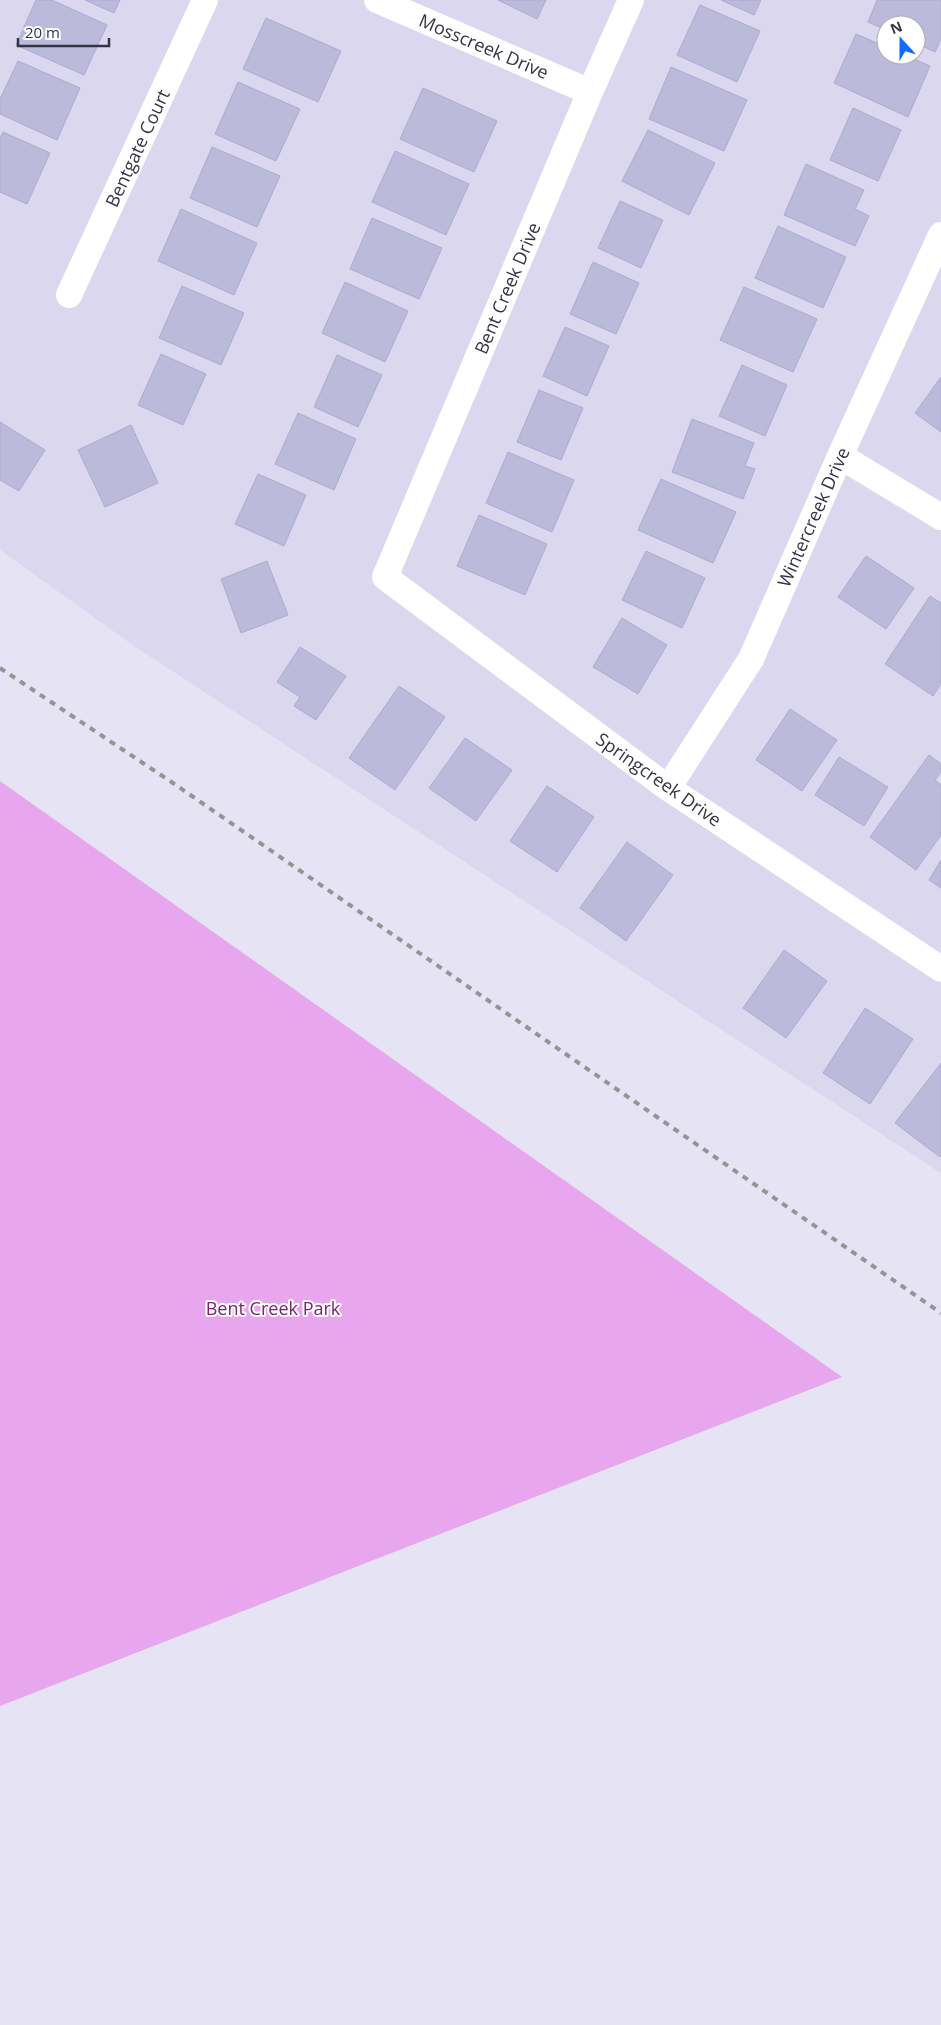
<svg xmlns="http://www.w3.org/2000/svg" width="941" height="2025" font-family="'Open Sans',sans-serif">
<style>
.residential{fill:#dbd7ef;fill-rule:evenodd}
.green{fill:#e7a6ed}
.building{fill:#bcbada;stroke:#adaad2}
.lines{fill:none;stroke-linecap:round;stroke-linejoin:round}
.minor{stroke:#fff;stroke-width:26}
.rail{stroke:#949494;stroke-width:4;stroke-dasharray:6 6;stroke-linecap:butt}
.labels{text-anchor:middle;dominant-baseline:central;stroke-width:4;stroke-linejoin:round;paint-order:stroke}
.street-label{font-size:18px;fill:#343346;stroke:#fff}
.park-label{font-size:18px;fill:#7e2076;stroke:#fff}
</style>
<rect width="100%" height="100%" fill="#e6e3f4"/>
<!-- residential -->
<path class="residential" d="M 0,0 L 941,0 L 941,1173 L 134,646 L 0,550 ZM 886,25 L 916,25 L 916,55 L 886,55 Z"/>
<!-- green -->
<path class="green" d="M 0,781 L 842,1377 L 0,1706 Z"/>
<!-- building -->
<path class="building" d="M 36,0 L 52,0 L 107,25 L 84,75 L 16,45 Z
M 85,0 L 120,0 L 114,13 Z
M 498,0 L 546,0 L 537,19 Z
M 721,0 L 761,0 L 754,15 Z
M 877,0 L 941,0 L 941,39 L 935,52 L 916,43 L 916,25 L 886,25 L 886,30 L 868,22 Z
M 700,5 L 760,31 L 737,82 L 677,55 Z
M 266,18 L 341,51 L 318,102 L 243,69 Z
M 856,34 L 886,47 L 886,55 L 905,55 L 930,66 L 908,117 L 834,83 Z
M 18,61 L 80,88 L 57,140 L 0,114 L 0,99 Z
M 671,67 L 747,100 L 724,151 L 649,119 Z
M 238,82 L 300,109 L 276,161 L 215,134 Z
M 423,88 L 497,121 L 474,172 L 400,139 Z
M 853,108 L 901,130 L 878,181 L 830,160 Z
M 648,130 L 715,163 L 689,215 L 622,181 Z
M 3,132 L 50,153 L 27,204 L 0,192 L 0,138 Z
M 212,147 L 280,176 L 257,227 L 190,198 Z
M 395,151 L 469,184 L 446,235 L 372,202 Z
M 806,164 L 864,190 L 855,209 L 869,216 L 855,246 L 784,215 Z
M 620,201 L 663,220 L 641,268 L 598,248 Z
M 181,209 L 257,243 L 234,295 L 158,261 Z
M 372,218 L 442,248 L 419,299 L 350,269 Z
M 778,226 L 846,257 L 823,308 L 755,278 Z
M 593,262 L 639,283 L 616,334 L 570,314 Z
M 345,282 L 408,311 L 385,362 L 322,333 Z
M 182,286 L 244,313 L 221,365 L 159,338 Z
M 744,287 L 817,319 L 793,372 L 720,340 Z
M 565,327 L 609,346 L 587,396 L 543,376 Z
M 161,354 L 206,374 L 183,425 L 138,405 Z
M 337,355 L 382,375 L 358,427 L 314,407 Z
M 742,365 L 787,385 L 765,436 L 719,416 Z
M 941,377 L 941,432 L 915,413 Z
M 539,390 L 583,408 L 561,460 L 517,442 Z
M 298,413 L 356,439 L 334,490 L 275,464 Z
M 692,419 L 754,443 L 745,466 L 755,469 L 743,499 L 672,472 Z
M 0,422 L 45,450 L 19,491 L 0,480 Z
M 131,425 L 158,483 L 105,507 L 78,450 Z
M 508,452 L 574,480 L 552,532 L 486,503 Z
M 258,474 L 306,495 L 284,546 L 235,524 Z
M 661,479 L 736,512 L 713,563 L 638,530 Z
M 479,515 L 547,544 L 525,595 L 457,566 Z
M 646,551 L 705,578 L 682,628 L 622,600 Z
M 866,556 L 914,588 L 886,629 L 838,597 Z
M 267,561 L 288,615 L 241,633 L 221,579 Z
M 930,596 L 941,603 L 941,684 L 933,696 L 885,664 Z
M 622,618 L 667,645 L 638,694 L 593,667 Z
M 300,647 L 346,676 L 316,720 L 294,706 L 300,697 L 277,682 Z
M 399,686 L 445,717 L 395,790 L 349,758 Z
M 790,709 L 837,740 L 802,791 L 756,760 Z
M 465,738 L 512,770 L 476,821 L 429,788 Z
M 929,755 L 941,764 L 941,772 L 935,780 L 941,785 L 941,835 L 916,870 L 870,837 Z
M 839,757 L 888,787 L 864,826 L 815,795 Z
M 547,786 L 594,817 L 557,872 L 510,841 Z
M 627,842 L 673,875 L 626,941 L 580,908 Z
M 941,860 L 941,888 L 929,880 Z
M 784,950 L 827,981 L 786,1038 L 743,1008 Z
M 865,1008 L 913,1039 L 870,1104 L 823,1073 Z
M 941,1063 L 941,1155 L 940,1157 L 895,1123 Z"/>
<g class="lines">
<!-- minor -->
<path class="minor" d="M 377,0 L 590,92
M 631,0 L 590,92 L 385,577 L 668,788 L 941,969
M 69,295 L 205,0
M 840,456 L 941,517
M 668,788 L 751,659 L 840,456 L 941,235"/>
<!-- rail -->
<path class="rail" d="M 0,668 L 173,783 L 941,1313"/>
</g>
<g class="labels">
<!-- street labels -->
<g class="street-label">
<text transform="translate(484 46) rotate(23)">Mosscreek Drive</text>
<text transform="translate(137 148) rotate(-65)">Bentgate Court</text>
<text transform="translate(507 288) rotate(-67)">Bent Creek Drive</text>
<text transform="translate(813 517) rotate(-66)">Wintercreek Drive</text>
<text transform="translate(659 779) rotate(35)">Springcreek Drive</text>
</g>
<!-- park labels -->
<g class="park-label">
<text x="273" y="1308">Bent Creek Park</text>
</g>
</g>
<!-- north arrow -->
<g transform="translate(901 40) rotate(339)"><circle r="24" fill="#ffffff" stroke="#aeadb5"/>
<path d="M0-4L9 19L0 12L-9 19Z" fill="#0f6bff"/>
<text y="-8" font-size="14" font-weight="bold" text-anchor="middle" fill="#343346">N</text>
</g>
<!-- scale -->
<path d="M18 38v8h91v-8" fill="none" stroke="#343346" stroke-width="2.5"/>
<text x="25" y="38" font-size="15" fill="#343346" stroke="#ffffff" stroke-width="4" paint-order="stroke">20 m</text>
</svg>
